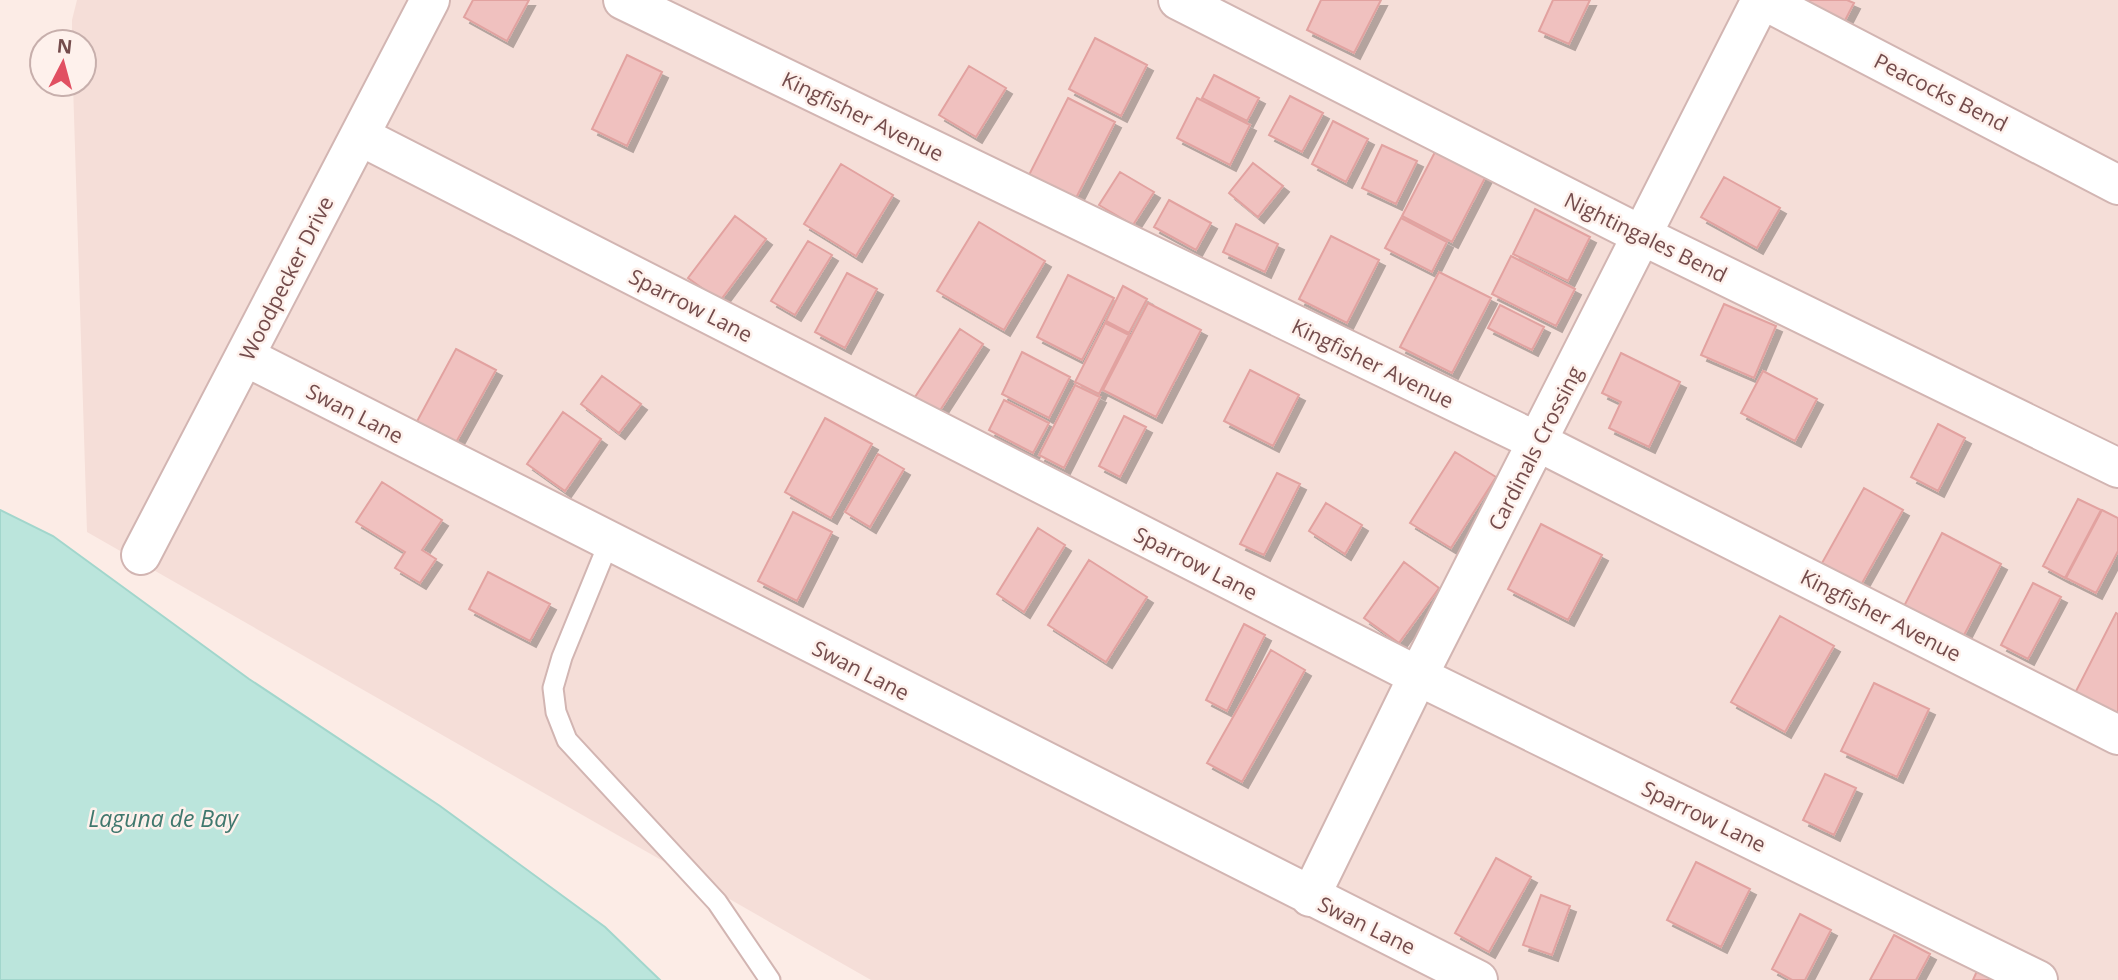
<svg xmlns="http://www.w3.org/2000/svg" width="2118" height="980" font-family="'Open Sans',sans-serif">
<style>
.residential{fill:#f5ded8}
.water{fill:#bbe5dc;stroke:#a2d6cc;stroke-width:2}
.building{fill:#f0c1bf;stroke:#e2a2a0;stroke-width:2;filter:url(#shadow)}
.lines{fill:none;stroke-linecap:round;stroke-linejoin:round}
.service-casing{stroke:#d2b5b2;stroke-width:23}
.minor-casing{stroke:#d2b5b2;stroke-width:42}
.service{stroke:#fff;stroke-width:19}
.minor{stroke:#fff;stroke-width:38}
.labels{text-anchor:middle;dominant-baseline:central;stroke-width:5;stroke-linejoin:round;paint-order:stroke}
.street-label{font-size:21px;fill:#744c4c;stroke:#fef1ec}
.water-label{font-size:23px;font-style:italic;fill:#40786e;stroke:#fef1ec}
</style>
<defs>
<filter id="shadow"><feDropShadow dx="6" dy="6" stdDeviation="0" flood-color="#0004"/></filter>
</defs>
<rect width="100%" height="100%" fill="#fcece6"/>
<!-- residential -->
<path class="residential" d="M 77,0 L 2118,0 L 2118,980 L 871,980 L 87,532 L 73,84 L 84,84 L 84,42 L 72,42 L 72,20 Z"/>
<!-- water -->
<path class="water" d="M 0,510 L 53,536 L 249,679 L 440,806 L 605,927 L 660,980 L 0,980 Z"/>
<!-- building -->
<path class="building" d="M 473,0 L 529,0 L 507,41 L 464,17 Z
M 1321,0 L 1381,0 L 1354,53 L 1307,30 Z
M 1553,0 L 1590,0 L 1569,44 L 1539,31 Z
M 1797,0 L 1847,0 L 1854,3 L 1839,32 Z
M 1095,38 L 1147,65 L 1121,116 L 1069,89 Z
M 627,55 L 662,72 L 627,146 L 592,129 Z
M 969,66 L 1006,88 L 976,137 L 939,115 Z
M 1214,75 L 1259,98 L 1247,121 L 1202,98 Z
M 1290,96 L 1323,113 L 1302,152 L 1269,135 Z
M 1068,98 L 1115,122 L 1076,198 L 1029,175 Z
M 1197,98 L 1250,125 L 1230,165 L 1177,138 Z
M 1333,121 L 1368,139 L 1346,182 L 1312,164 Z
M 1382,145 L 1417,161 L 1396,204 L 1362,188 Z
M 1436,150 L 1486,176 L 1452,242 L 1402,216 Z
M 1253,163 L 1283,186 L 1258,217 L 1229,193 Z
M 841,164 L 893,195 L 856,256 L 804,224 Z
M 1120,172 L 1154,192 L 1133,225 L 1099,205 Z
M 1724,177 L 1780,208 L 1757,248 L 1701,217 Z
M 1169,200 L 1211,223 L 1196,250 L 1154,227 Z
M 1535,209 L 1590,237 L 1568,281 L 1513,254 Z
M 735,216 L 766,239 L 720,301 L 688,278 Z
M 1401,218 L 1447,242 L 1432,272 L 1385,248 Z
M 979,222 L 1045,261 L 1004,330 L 937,291 Z
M 1236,224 L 1278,244 L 1265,272 L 1223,252 Z
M 1331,236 L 1379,260 L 1347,323 L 1299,299 Z
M 808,241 L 832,255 L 795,315 L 771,301 Z
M 1511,256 L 1575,289 L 1556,326 L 1492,294 Z
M 1439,272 L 1491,298 L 1452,373 L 1400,347 Z
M 847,273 L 877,289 L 845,348 L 815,332 Z
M 1068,275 L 1114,298 L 1082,360 L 1037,337 Z
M 1123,286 L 1147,299 L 1129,333 L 1106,321 Z
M 1148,303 L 1201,330 L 1156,417 L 1103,390 Z
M 1724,304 L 1776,326 L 1754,378 L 1701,355 Z
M 1500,305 L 1544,327 L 1532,350 L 1488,328 Z
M 1105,323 L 1129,335 L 1099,394 L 1075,382 Z
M 960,329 L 983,344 L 939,412 L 915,397 Z
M 456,349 L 496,370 L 454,446 L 415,425 Z
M 1022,352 L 1070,377 L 1049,418 L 1002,394 Z
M 1621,353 L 1680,382 L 1649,447 L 1609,428 L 1621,402 L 1602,393 Z
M 1250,370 L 1299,395 L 1273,446 L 1224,421 Z
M 1763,371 L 1817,399 L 1795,441 L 1741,413 Z
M 602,376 L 641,404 L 619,433 L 581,404 Z
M 1075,385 L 1100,397 L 1064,468 L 1039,455 Z
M 1004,400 L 1049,423 L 1033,453 L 989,430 Z
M 563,412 L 601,439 L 565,491 L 527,464 Z
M 1124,416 L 1146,427 L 1120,477 L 1099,466 Z
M 825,418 L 872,444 L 831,518 L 785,492 Z
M 1938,424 L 1965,438 L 1938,491 L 1911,477 Z
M 1455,452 L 1496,477 L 1451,548 L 1410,523 Z
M 878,454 L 904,469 L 870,527 L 845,512 Z
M 1277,473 L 1300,484 L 1264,555 L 1240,544 Z
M 382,482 L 442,520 L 422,550 L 436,559 L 420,583 L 395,568 L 405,552 L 356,522 Z
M 1864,488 L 1903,510 L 1861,585 L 1822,563 Z
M 2078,499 L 2101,510 L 2065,578 L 2043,566 Z
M 1326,503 L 1362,525 L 1345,554 L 1309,531 Z
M 2102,510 L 2118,518 L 2118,551 L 2096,593 L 2066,578 Z
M 793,512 L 832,532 L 797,601 L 758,581 Z
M 1541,524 L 1602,555 L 1568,620 L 1508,589 Z
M 1038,528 L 1065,545 L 1024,612 L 997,594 Z
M 1942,533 L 2001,564 L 1962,639 L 1903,608 Z
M 1089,560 L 1147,597 L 1106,662 L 1048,625 Z
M 1404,562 L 1439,588 L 1399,643 L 1364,618 Z
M 488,572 L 550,604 L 530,641 L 469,609 Z
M 2033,583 L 2061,597 L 2028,659 L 2001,645 Z
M 2116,613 L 2118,614 L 2118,720 L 2073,697 Z
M 1780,616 L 1834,646 L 1785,732 L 1731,702 Z
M 1244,624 L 1265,635 L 1227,711 L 1206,700 Z
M 1271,650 L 1305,670 L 1242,782 L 1207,763 Z
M 1874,683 L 1929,709 L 1897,777 L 1841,751 Z
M 1825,774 L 1856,788 L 1834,835 L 1803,820 Z
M 1496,858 L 1531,877 L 1489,952 L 1455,933 Z
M 1696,862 L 1750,889 L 1721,947 L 1667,920 Z
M 1541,895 L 1570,906 L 1552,955 L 1523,945 Z
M 1800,914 L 1831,930 L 1805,980 L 1792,980 L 1772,969 Z
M 1894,935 L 1930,954 L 1916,980 L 1870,980 Z
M 1977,971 L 1994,980 L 1973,980 Z"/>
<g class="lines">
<!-- service casing -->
<g class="service-casing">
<path id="service" d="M 609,542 L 562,657 L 553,688 L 556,712 L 567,740 L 717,902 L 770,980"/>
</g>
<!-- minor casing -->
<g class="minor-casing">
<path id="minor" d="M 623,0 L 1538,442 L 2118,735
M 1178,0 L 1643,236 L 2118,468
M 1763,0 L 2118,185
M 360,136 L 1418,676 L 2038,980
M 246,357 L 1478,980
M 141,555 L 430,0
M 1310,897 L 1418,676 L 1761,0"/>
</g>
<!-- service -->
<use href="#service" class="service"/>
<!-- minor -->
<use href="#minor" class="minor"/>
</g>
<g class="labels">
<!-- street labels -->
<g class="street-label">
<text transform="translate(1941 92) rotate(27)">Peacocks Bend</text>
<text transform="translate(863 116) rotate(26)">Kingfisher Avenue</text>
<text transform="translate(1646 237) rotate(26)">Nightingales Bend</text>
<text transform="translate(286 278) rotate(-63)">Woodpecker Drive</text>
<text transform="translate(691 305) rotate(27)">Sparrow Lane</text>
<text transform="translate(1373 363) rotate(26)">Kingfisher Avenue</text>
<text transform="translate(355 413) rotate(27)">Swan Lane</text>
<text transform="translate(1535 448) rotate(-63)">Cardinals Crossing</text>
<text transform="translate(1196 563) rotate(27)">Sparrow Lane</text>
<text transform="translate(1881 615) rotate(27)">Kingfisher Avenue</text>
<text transform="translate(861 670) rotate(27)">Swan Lane</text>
<text transform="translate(1704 816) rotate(26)">Sparrow Lane</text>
<text transform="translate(1367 925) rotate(26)">Swan Lane</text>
</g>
<!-- water labels -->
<g class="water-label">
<text x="163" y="818">Laguna de Bay</text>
</g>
</g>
<!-- north arrow -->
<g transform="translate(63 63) rotate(6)"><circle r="33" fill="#fef1ec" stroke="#c7afac" stroke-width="2"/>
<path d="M0-5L12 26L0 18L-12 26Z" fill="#e15062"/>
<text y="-10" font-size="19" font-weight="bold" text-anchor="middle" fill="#744c4c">N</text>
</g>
</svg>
